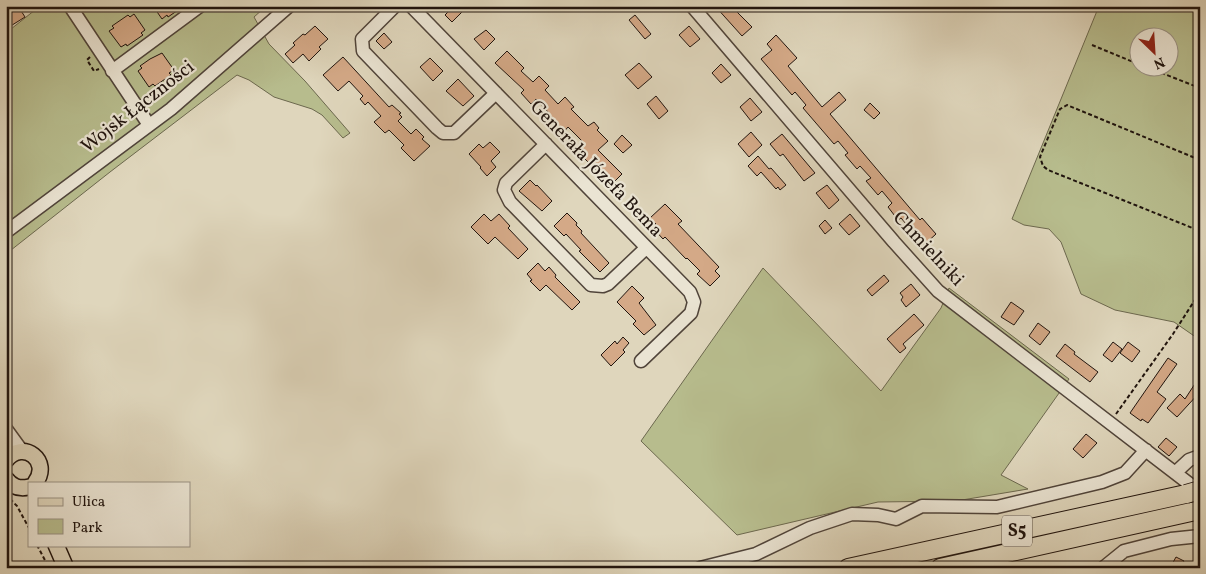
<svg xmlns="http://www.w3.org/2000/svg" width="1206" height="574" font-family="Vollkorn,serif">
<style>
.green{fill:#b7bc8d;stroke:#6c684e;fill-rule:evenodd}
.building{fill:#d4a987;stroke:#20140e}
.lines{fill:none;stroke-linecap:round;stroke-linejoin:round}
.minor-casing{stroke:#50443a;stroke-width:15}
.major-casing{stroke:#20140e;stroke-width:18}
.highway-casing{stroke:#20140e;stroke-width:20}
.path{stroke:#20140e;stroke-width:2;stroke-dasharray:4 2.5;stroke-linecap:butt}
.minor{stroke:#eae4d3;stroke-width:12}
.major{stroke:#dfd6bc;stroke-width:15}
.highway{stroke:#dfd6bc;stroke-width:18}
.highway-bridge-casing{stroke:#20140e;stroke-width:20;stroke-linecap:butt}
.highway-bridge{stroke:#dfd6bc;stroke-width:18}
.labels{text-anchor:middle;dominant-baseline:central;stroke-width:4.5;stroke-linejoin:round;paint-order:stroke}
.shield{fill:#eae4d3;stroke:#5d5249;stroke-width:1}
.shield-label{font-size:18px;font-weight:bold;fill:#20140e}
.street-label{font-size:19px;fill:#20140e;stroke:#eae4d3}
</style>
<rect width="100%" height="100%" fill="#dfd6bc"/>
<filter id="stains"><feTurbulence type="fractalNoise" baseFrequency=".004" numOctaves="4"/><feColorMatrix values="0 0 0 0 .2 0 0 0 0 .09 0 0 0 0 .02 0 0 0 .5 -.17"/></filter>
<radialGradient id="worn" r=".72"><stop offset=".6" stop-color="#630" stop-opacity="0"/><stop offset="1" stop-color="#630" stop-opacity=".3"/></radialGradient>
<!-- green -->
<path class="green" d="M 40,6 L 261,6 L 263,9 L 254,17 L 269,44 L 305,81 L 350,133 L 343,138 L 322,115 L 312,109 L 274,97 L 249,80 L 237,75 L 110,172 L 6,254 L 6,33 Z
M 1099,6 L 1200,6 L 1200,340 L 1174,322 L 1115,310 L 1081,294 L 1061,242 L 1049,229 L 1024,225 L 1012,219 ZM 1138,38 L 1168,38 L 1168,68 L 1138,68 Z
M 763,268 L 881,391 L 941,308 L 949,288 L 1069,379 L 1001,475 L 1028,489 L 956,501 L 878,502 L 737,535 L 641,441 Z"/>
<!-- building -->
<path class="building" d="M 6,6 L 18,6 L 25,17 L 9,27 L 6,23 Z
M 153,6 L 184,6 L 168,17 L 167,15 L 162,19 Z
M 444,6 L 468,6 L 452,22 L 445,15 L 449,11 Z
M 715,6 L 731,6 L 752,27 L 742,36 Z
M 134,14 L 145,30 L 141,33 L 143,35 L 127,46 L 126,44 L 121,47 L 109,31 L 114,28 L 112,26 L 128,15 L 130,17 Z
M 635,15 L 651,34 L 645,39 L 629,20 Z
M 315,26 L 328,39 L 319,47 L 321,49 L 309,61 L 303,54 L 293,63 L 285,54 L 295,45 L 293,43 L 303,34 L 305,35 Z
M 689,26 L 700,39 L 690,47 L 679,35 Z
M 486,30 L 495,39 L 484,50 L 474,39 Z
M 384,33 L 392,42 L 384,49 L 376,41 Z
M 776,35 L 797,58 L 788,66 L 822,107 L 839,92 L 846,100 L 830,114 L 920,220 L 922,218 L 936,234 L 924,245 L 901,218 L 898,220 L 888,207 L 892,203 L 882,191 L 878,195 L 866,181 L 871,178 L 860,166 L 857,169 L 845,155 L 848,153 L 838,141 L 834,144 L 803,108 L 806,105 L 795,92 L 792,95 L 761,59 L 772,50 L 767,44 Z
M 507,51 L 524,68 L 521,71 L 533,82 L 539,76 L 549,86 L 545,90 L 558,104 L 565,97 L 574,107 L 571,109 L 588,126 L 594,122 L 599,128 L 597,130 L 608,141 L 598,150 L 622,174 L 611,185 L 578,152 L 582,148 L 582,141 L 568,127 L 562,134 L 550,122 L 553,118 L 548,114 L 549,113 L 536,99 L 531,104 L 521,93 L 524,90 L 495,63 Z
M 162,53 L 174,70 L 169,73 L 171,75 L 155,86 L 153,84 L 149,87 L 138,71 L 142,68 L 140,66 L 150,59 Z
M 343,57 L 389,107 L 392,105 L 401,113 L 399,114 L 402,117 L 398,121 L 411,134 L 416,129 L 424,137 L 422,139 L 430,146 L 414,161 L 401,148 L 404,145 L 389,130 L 385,133 L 374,122 L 381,116 L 368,102 L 365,105 L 360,99 L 363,96 L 349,81 L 338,91 L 323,75 Z
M 430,58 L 443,71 L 433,81 L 420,67 Z
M 639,63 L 652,77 L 638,89 L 625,75 Z
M 721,64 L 731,75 L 721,83 L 712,73 Z
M 458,79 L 474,96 L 463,106 L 446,91 Z
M 656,96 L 668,111 L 659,119 L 647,104 Z
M 750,98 L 762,112 L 751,121 L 740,107 Z
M 870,103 L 880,113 L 874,119 L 864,110 Z
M 751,132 L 762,145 L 749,157 L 738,144 Z
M 782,134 L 815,173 L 804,181 L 783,154 L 780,156 L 770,144 Z
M 622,135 L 632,145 L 623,153 L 614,144 Z
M 490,142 L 500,152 L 491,161 L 496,167 L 487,176 L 480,168 L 481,167 L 469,154 L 479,144 L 483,148 Z
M 758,156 L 769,169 L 771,168 L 786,185 L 780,190 L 778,187 L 776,189 L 761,172 L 757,176 L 748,166 Z
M 530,180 L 536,186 L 537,185 L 552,201 L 542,211 L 519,191 Z
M 827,185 L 839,200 L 829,209 L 816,193 Z
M 665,204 L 682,221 L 678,224 L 719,267 L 715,271 L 720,276 L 710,286 L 697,274 L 700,271 L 687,258 L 686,259 L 665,237 L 663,239 L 652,227 L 656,224 L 650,218 Z
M 567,213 L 577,223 L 576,225 L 582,231 L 581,233 L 609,263 L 600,272 L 579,251 L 581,250 L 566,234 L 564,236 L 554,226 Z
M 484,214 L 491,221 L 499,214 L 510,226 L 508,228 L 528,249 L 518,259 L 495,237 L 488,244 L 471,227 Z
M 850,214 L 860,226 L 849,235 L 839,224 Z
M 825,220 L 832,228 L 825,234 L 819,226 Z
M 538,263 L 545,271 L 549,267 L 556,275 L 555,277 L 580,302 L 572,310 L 546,285 L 540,291 L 530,281 L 532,280 L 527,274 Z
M 884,275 L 889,281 L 872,296 L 867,290 Z
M 911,284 L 920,295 L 906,307 L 901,300 L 903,297 L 900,293 Z
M 632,286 L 644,298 L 639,303 L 656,325 L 644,335 L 633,324 L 636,321 L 617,302 Z
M 1011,302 L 1024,311 L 1014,325 L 1001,317 Z
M 914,314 L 924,325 L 903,344 L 906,348 L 900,353 L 887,339 Z
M 1038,323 L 1050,332 L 1040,345 L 1029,336 Z
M 623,337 L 629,343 L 623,350 L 625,352 L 611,366 L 601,355 L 615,341 L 617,344 Z
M 1113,342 L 1122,349 L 1112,362 L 1103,355 Z
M 1128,342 L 1140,351 L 1132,362 L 1120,353 Z
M 1065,344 L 1075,352 L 1074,354 L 1098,372 L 1090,382 L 1056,356 Z
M 1168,358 L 1177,364 L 1157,392 L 1166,399 L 1148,423 L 1142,419 L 1141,421 L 1130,413 Z
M 1200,376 L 1200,392 L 1177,417 L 1167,408 L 1180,394 L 1185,399 Z
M 1086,434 L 1097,443 L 1083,458 L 1073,449 Z
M 1166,438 L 1177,447 L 1169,456 L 1158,447 Z
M 1176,557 L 1184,561 L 1180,568 L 1170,568 Z"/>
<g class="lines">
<!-- minor casing -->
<g class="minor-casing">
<path id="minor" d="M 70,6 L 149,125
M 395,6 L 362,39 L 363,51 L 437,128 L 443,133 L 454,133 L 496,93
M 411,6 L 690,292 L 694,302 L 691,313 L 641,361
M 692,6 L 894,242 L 938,291 L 1200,492
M 112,71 L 200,6
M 546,144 L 506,183 L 504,190 L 510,202 L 591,285 L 603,286 L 608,284 L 646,248
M 6,232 L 171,109 L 289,6
M 6,429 L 22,451
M 1175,473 L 1189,460 L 1200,456
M 700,568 L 756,554 L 810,528 L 852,514 L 878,515 L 896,519 L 922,506 L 997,507 L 1102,482 L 1125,473 L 1146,450
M 1103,568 L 1124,551 L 1171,539 L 1200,536"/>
</g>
<!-- major casing -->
<g class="major-casing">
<path id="major" d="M 6,460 C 23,439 52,461 35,483
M 6,479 C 12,487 19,489 29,487
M 56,545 L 66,568"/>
</g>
<!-- highway casing -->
<g class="highway-casing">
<path id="highway" d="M 848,568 L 1186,494
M 940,568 L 1200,510"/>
</g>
<!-- path -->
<path class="path" d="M 1092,45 L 1138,64
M 90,57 L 87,60 L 94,71 L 99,69
M 1149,68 L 1200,88
M 1200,160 L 1067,105 L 1060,109 L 1040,157 L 1043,166 L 1048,170 L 1200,231
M 1116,414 L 1173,334 L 1200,292
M 10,499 L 17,506 L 29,528
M 37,545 L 49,568"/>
<!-- minor -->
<use href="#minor" class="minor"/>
<!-- major -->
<use href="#major" class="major"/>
<!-- highway -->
<use href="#highway" class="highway"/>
<!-- highway-bridge casing -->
<g class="highway-bridge-casing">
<path id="highway-bridge" d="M 1186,494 L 1200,490"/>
</g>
<!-- highway-bridge -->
<use href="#highway-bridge" class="highway-bridge"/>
</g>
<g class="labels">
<!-- shield labels -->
<rect class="shield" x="1002" y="515.5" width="30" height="31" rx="4"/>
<g class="shield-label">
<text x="1017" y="531">S5</text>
</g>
<!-- street labels -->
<g class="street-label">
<text transform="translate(138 107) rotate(-38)">Wojsk Łączności</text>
<text transform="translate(596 169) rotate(46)">Generała Józefa Bema</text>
<text transform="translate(928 249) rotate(47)">Chmielniki</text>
</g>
</g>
<!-- margin -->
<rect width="1206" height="574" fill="none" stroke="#dfd6bc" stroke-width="25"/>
<rect x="8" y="8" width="1191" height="559" fill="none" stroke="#20140e" stroke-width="2.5"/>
<rect x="12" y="12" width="1181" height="549" fill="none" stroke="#20140e"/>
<!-- legend -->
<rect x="28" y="482" width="162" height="65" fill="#eae4d3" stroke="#999184"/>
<rect x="38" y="498" width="25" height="8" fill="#dfd6bc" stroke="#999184"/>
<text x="72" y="506" font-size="15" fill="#20140e">Ulica</text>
<rect x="38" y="519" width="25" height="15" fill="#b7bc8d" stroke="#999184"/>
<text x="72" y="532" font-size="15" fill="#20140e">Park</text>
<!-- north arrow -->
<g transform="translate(1154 52) rotate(155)"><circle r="24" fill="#eae4d3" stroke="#999184"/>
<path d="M0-4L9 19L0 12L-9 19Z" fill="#8f2418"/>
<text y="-8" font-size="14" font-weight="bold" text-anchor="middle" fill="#20140e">N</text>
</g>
<rect width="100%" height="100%" filter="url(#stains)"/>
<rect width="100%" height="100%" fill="url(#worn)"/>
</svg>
